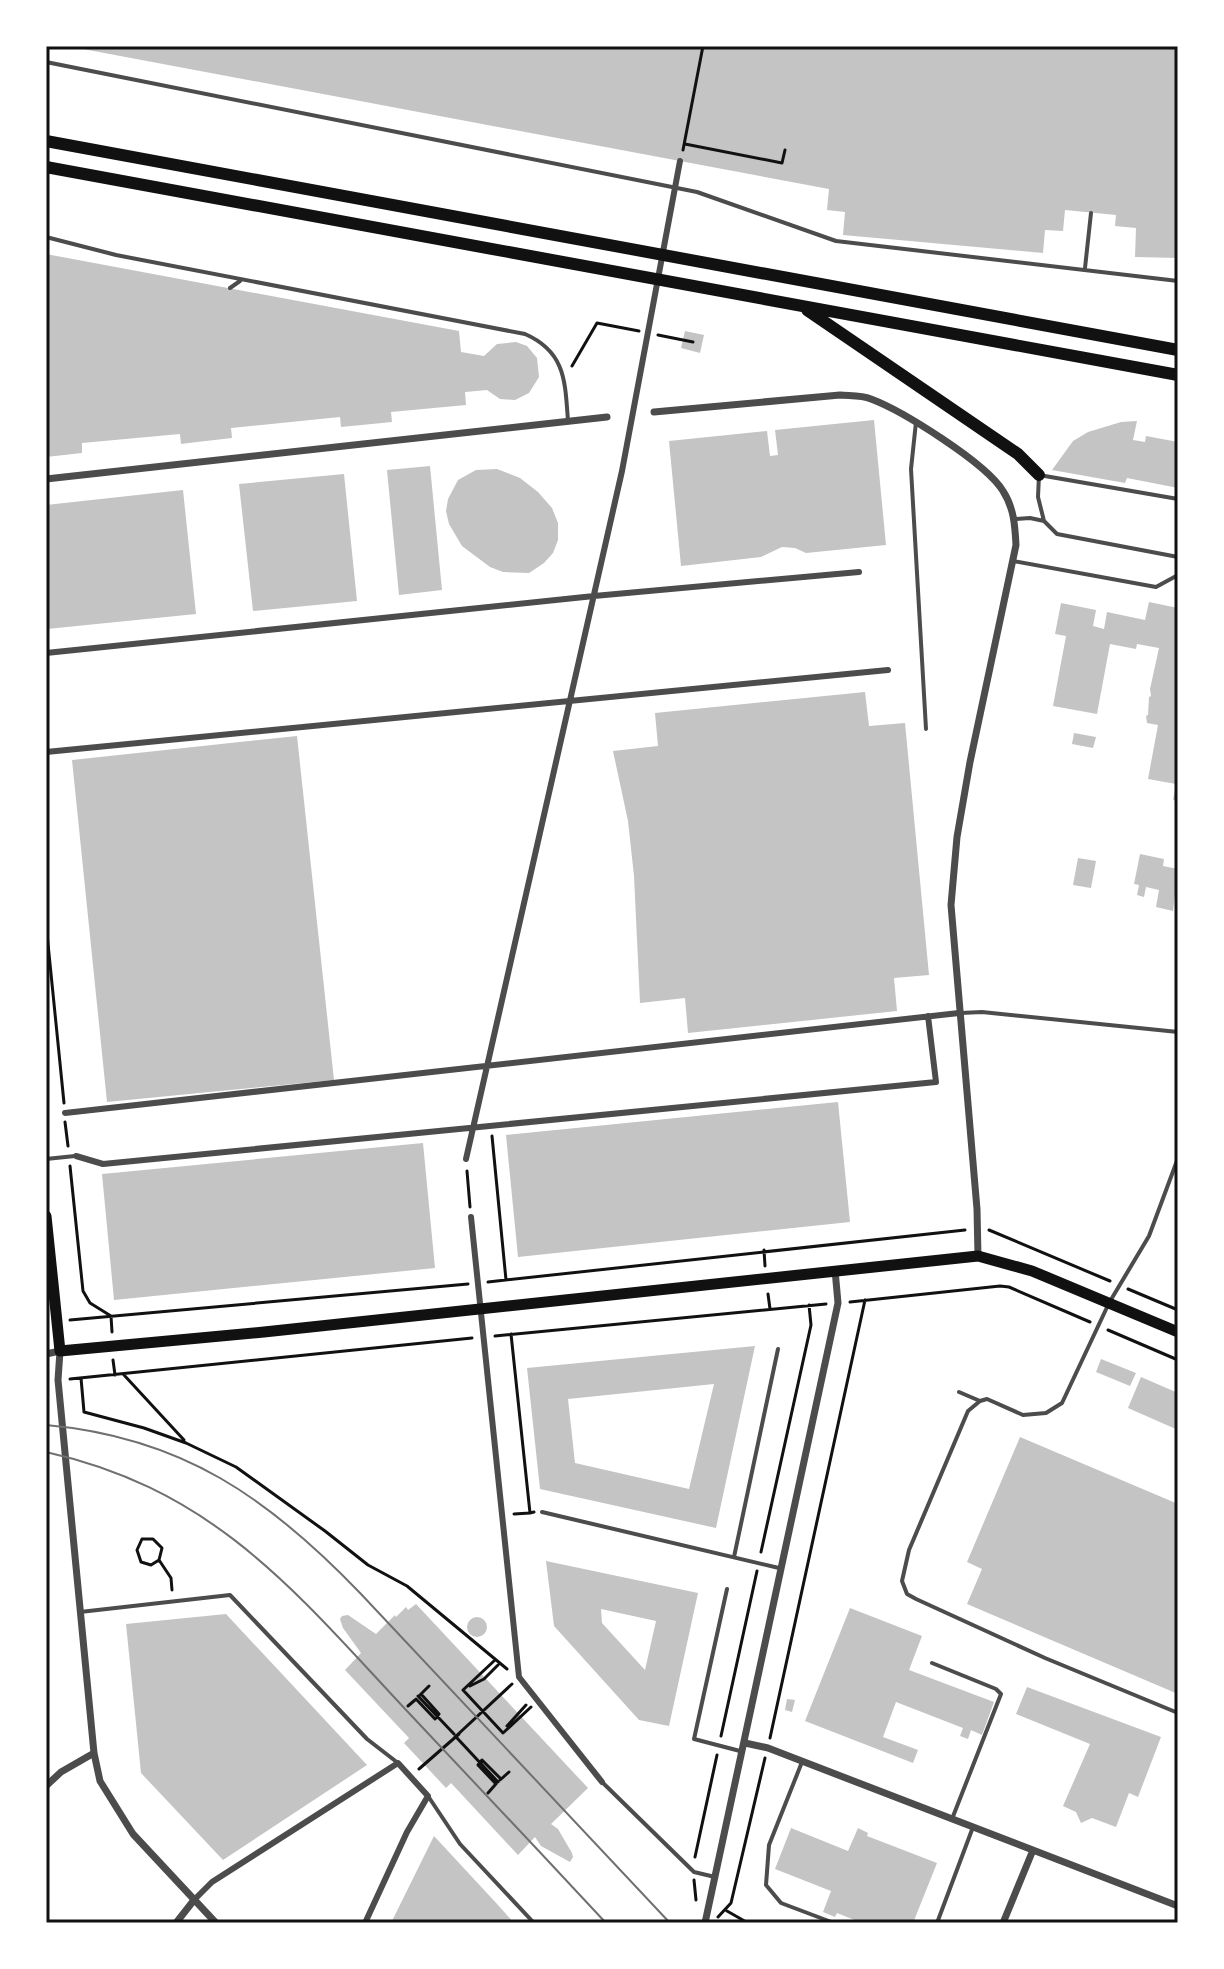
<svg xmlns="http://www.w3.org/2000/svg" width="1224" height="1969" font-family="Manrope,sans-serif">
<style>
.building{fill:#c4c4c4;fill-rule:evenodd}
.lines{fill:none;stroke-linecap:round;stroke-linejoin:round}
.path{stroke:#111;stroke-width:3}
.service{stroke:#4c4c4c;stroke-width:4}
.pedestrian{stroke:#4c4c4c;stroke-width:6}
.minor{stroke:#4c4c4c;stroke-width:7}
.secondary{stroke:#111;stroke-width:11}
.trunk{stroke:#111;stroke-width:12}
.tram{stroke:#707070;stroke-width:2}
.neatline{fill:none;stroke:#111;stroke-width:3}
</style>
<rect width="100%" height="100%" fill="#fff"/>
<!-- building -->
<path class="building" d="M 67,46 L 1178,46 L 1178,258 L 1135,257 L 1136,228 L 1115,226 L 1116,215 L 1065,210 L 1063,231 L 1045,230 L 1043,253 L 843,235 L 845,212 L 827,210 L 829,189 Z
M 46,254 L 459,331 L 461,352 L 484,356 L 497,344 L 516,342 L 527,346 L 537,358 L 539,377 L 529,393 L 515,400 L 500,399 L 487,390 L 465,392 L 466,405 L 391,412 L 392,422 L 341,427 L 340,417 L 231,428 L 232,438 L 197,442 L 181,444 L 180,434 L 82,443 L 82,453 L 46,457 Z
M 685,331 L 704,335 L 700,353 L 681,348 Z
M 874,420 L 886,545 L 806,553 L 795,548 L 782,547 L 761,557 L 681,566 L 669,441 L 767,431 L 770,456 L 778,455 L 775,430 Z
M 1137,421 L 1133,440 L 1145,442 L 1146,436 L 1178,442 L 1178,488 L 1127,478 L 1125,483 L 1052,470 L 1073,441 L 1088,432 L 1121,422 Z
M 430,466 L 442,590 L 399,595 L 387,470 Z
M 497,469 L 520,478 L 538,492 L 552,508 L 558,523 L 558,540 L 553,553 L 544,563 L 529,573 L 503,572 L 490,567 L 462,546 L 449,524 L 446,511 L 448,499 L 458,480 L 476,470 Z
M 344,474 L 357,601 L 253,611 L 239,484 Z
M 183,490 L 196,614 L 47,629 L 46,505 Z
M 1149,602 L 1178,608 L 1178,801 L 1173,800 L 1176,784 L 1148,779 L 1158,725 L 1147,723 L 1146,716 L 1148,715 L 1149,697 L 1151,696 L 1150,689 L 1159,648 L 1137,644 L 1136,649 L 1110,644 L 1097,714 L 1053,706 L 1066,636 L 1055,634 L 1061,603 L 1096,610 L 1093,626 L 1104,629 L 1107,612 L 1145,620 Z
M 865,692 L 869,726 L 905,723 L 929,975 L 894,978 L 897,1011 L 688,1033 L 685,998 L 640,1003 L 634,876 L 628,821 L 613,751 L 658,746 L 655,713 Z
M 1074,733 L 1096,737 L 1093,748 L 1072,744 Z
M 297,736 L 334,1080 L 107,1102 L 72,760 Z
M 1140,854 L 1164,859 L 1163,866 L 1178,869 L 1173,911 L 1156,907 L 1159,890 L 1146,887 L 1144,897 L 1137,895 L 1139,885 L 1134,884 Z
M 1078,858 L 1096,861 L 1091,888 L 1073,885 Z
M 838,1102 L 850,1222 L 518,1257 L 506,1135 Z
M 423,1143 L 435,1268 L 114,1300 L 102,1174 Z
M 755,1346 L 716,1528 L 540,1489 L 527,1368 ZM 714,1384 L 689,1489 L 575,1463 L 568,1399 Z
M 1101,1359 L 1136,1373 L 1130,1386 L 1096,1372 Z
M 1141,1377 L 1178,1393 L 1178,1430 L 1128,1408 Z
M 1020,1437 L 1178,1504 L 1178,1694 L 967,1604 L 982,1569 L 967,1562 Z
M 546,1561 L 698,1593 L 669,1726 L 639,1720 L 554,1626 ZM 601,1609 L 656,1621 L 645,1670 L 602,1623 Z
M 416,1604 L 588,1788 L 551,1824 L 558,1829 L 572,1853 L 573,1857 L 570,1862 L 541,1846 L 535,1837 L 518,1855 L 451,1783 L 446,1788 L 404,1743 L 409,1738 L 345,1670 L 361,1653 L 343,1628 L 340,1619 L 342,1616 L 348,1615 L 376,1634 L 395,1615 L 396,1617 L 406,1607 L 408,1610 Z
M 850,1608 L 922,1636 L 909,1670 L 994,1702 L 982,1735 L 971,1730 L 968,1739 L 960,1736 L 963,1728 L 896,1702 L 883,1737 L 918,1750 L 913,1763 L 805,1721 Z
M 226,1614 L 367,1765 L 223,1860 L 141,1773 L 126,1624 Z
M467 1627a10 10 0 1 1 20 0a10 10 0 1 1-20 0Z
M 1027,1687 L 1161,1737 L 1138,1797 L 1129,1793 L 1116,1827 L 1092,1818 L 1081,1823 L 1076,1812 L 1063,1806 L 1090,1744 L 1016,1714 Z
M 787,1699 L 795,1700 L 792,1712 L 785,1710 Z
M 791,1828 L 848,1851 L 858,1828 L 868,1833 L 867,1836 L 937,1863 L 913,1923 L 862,1923 L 837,1913 L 835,1917 L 823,1912 L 831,1891 L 775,1869 Z
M 434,1836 L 498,1905 L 514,1923 L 391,1923 Z"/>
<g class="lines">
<!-- path -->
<path class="path" d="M 685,144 L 782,163 L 785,150
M 683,150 L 703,46
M 658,335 L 693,342
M 572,366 L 597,323 L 639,331
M 46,924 L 64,1103
M 65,1122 L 68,1146
M 492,1136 L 506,1280
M 70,1166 L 83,1291 L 90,1303 L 111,1316
M 467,1171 L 470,1207
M 989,1230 L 1110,1281
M 764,1250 L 765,1266
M 488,1282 L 965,1230
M 1128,1289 L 1178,1310
M 768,1294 L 770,1309
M 850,1302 L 1000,1286 L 1009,1287 L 1090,1322
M 111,1316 L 112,1332
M 70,1320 L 468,1284
M 1108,1330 L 1178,1360
M 511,1334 L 530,1513 L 534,1512
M 495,1336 L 826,1304
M 113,1360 L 115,1375
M 124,1375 L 184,1440
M 81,1378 L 84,1412 L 144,1428 L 186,1443 L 236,1467 L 325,1531 L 368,1565 L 407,1586 L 507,1669
M 70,1379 L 472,1338
M 514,1514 L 530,1513
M 761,1552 L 811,1325 L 809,1305
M 159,1560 L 151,1565 L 141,1562 L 137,1550 L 142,1539 L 153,1539 L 162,1548 L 159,1560 L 171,1578 L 172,1590
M 495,1660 L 463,1690 L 503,1733 L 531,1707
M 470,1686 L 484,1679 L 498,1665
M 420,1695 L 429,1686
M 418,1696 L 454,1734
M 416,1699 L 435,1719 L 439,1714 L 421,1694
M 408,1706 L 415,1700
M 507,1726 L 526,1705
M 721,1736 L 757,1571
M 454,1738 L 512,1684
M 457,1738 L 498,1782
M 770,1738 L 865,1300
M 419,1769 L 459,1734
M 500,1780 L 509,1772
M 496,1784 L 478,1765 L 482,1760 L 501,1779
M 488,1793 L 495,1785
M 695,1857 L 717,1755
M 694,1880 L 696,1900
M 727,1911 L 748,1923
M 718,1917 L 731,1903 L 765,1758"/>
<!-- service -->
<path class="service" d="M 46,62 L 697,192 L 836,241 L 1178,281
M 46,237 L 116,255 L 525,334 C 566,352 565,382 568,421
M 1085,268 L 1091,213
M 230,288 L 240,281
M 916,422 L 911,469 L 926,729
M 1015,519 L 1030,518 L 1044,521 L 1038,497 L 1039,475 L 1178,499
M 1044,521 L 1057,534 L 1178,557
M 1013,561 L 1156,587 L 1178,575
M 961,1013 L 982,1012 L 1178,1032
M 1178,1158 L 1149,1236 L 1109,1303 L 1062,1403 L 1046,1413 L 1023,1415 L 987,1399 L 980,1401 L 968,1411 L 909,1550 L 902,1581 L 907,1594 L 916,1599 L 1045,1658 L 1178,1713
M 46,1159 L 75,1156
M 959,1392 L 980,1401
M 542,1512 L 779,1568
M 734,1557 L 778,1349
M 727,1589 L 694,1739 L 740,1751
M 80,1612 L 230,1595 L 367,1739 L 398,1763
M 932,1663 L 996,1689 L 1001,1694 L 952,1819
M 802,1762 L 769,1845 L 766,1885 L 781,1903 L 834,1923
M 602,1782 L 694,1872 L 715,1877
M 428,1796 L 460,1844 L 534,1923
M 937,1923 L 973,1827"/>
<!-- pedestrian -->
<path class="pedestrian" d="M 46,653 L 594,596 L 859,572
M 46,752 L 888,670
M 65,1113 L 959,1013
M 76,1156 L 103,1164 L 936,1082 L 928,1016
M 466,1159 L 622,471 L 680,161
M 471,1217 L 519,1677 L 602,1782
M 194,1900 L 212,1882 L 398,1763 L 428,1796 L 407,1832 L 365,1923"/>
<!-- minor -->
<path class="minor" d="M 654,412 L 840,395 C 850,396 861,395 871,399 C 903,411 986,463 1003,491 C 1014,508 1015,526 1016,545 L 970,762 L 957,837 L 951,905 L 977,1209 L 978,1256
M 46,479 L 607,417
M 46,1354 L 60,1351 L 58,1380 L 94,1753 L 100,1781 L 133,1834 L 216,1923
M 745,1743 L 768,1748 L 1178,1906
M 46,1786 L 61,1772 L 94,1753
M 176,1923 L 194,1900
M 705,1923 L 838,1303 L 835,1270
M 1003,1923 L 1033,1850"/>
<!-- secondary -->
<path class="secondary" d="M 46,1216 L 60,1351 L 264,1332 L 978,1256 L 1032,1271 L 1178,1332"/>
<!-- trunk -->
<path class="trunk" d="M 46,141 L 1178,350
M 46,167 L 1178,375
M 807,310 L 1018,454 L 1039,475"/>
<!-- tram -->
<path class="tram" d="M 46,1425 C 182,1437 269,1498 361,1594 L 670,1923
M 46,1452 C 215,1490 295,1591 407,1711 C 474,1782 540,1852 606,1923"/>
</g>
<!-- border -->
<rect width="1224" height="1969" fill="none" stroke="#ffffff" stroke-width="96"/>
<rect x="48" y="48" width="1128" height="1873" class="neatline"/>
</svg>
